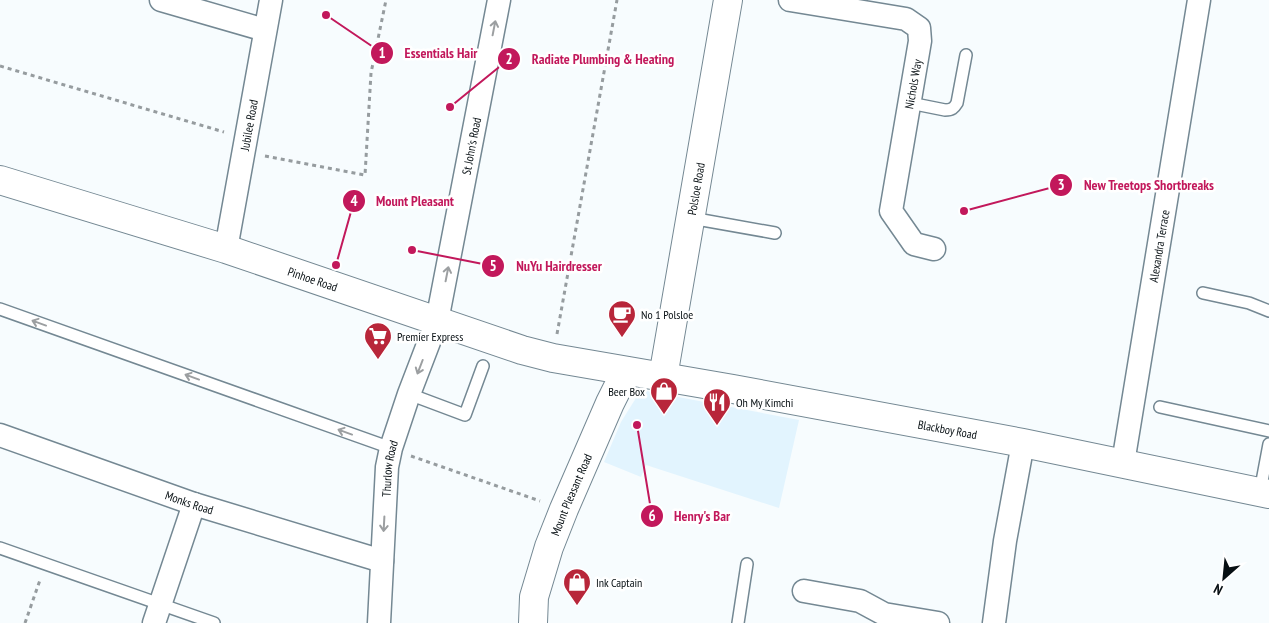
<svg xmlns="http://www.w3.org/2000/svg" width="1269" height="623" font-family="'PT Sans Narrow',sans-serif">
<style>
.built{fill:#e2f4fe}
.lines{fill:none;stroke-linecap:round;stroke-linejoin:round}
.lane-casing{stroke:#748893;stroke-width:14}
.street-casing{stroke:#748893;stroke-width:25}
.secondary-casing{stroke:#748893;stroke-width:30}
.path{stroke:#969c9f;stroke-width:3;stroke-dasharray:4 4;stroke-linecap:butt}
.lane{stroke:#fff;stroke-width:11}
.street{stroke:#fff;stroke-width:22}
.secondary{stroke:#fff;stroke-width:28}
.oneway{stroke:#9c9fa1}
.labels{text-anchor:middle;dominant-baseline:central;stroke-width:5;stroke-linejoin:round;paint-order:stroke}
.street-label{font-size:12px;fill:#070f13;stroke:#fff}
.poi-label{font-size:12px;fill:#070f13;stroke:#fff;text-anchor:start}
.leader{fill:none;stroke:#c2185b;stroke-width:2}
.callout-dot{fill:#c2185b;stroke:#fff;stroke-width:2}
.mark-label{font-size:15px;text-anchor:middle;font-weight:bold;fill:#fff}
.callout-label{font-size:14px;text-anchor:middle;font-weight:bold;fill:#c2185b;stroke:#fff;stroke-width:5;stroke-linejoin:round;paint-order:stroke}
</style>
<rect width="100%" height="100%" fill="#f7fcfe"/>
<!-- built -->
<path class="built" d="M 641,390 L 799,420 L 779,508 L 646,465 L 641,477 L 604,462 L 621,422 Z"/>
<g class="lines">
<!-- lane casing -->
<g class="lane-casing">
<path id="lane" d="M 910,103 L 945,110 C 952,110 954,108 957,103 L 966,55
M 691,218 L 775,233
M 1203,293 L 1249,303 L 1269,311
M 0,309 L 391,448
M 409,394 L 465,415 L 483,366
M 1160,407 L 1269,431
M 1260,492 L 1269,444
M 0,548 L 214,623
M 738,623 L 747,564"/>
</g>
<!-- street casing -->
<g class="street-casing">
<g id="street">
<path d="M 161,0 L 265,30"/>
<path d="M 790,0 L 906,19 L 919,28 L 920,41 L 891,211 L 914,244 L 934,249"/>
<path id="s1" d="M 226,249 L 271,0"/>
<path id="s2" d="M 0,435 L 194,504 L 382,561"/>
<path id="s3" d="M 1123,463 L 1199,0"/>
<path d="M 804,591 L 860,601 L 884,614 L 938,623"/>
<path d="M 154,623 L 194,504"/>
<path id="s4" d="M 379,623 L 387,467 L 391,448 L 409,394 L 437,321 L 499,0"/>
<path d="M 994,623 L 1005,541 L 1023,443"/>
</g>
</g>
<!-- secondary casing -->
<g class="secondary-casing">
<g id="secondary">
<path id="s5" d="M 0,180 L 226,249 L 522,350 L 553,358 L 733,389 L 1023,443 L 1269,494"/>
<path id="s6" d="M 663,377 L 728,0"/>
<path id="s7" d="M 533,623 L 534,597 L 549,547 L 564,509 L 610,403 L 626,371"/>
</g>
</g>
<!-- path -->
<path class="path" d="M 0,66 L 224,132
M 265,156 L 365,175 L 371,73 L 386,0
M 557,334 L 617,0
M 411,456 L 540,501
M 25,623 L 40,580"/>
<!-- lane -->
<use href="#lane" class="lane"/>
<!-- street -->
<use href="#street" class="street"/>
<!-- secondary -->
<use href="#secondary" class="secondary"/>
</g>
<!-- one-way arrows -->
<defs><path id="oneway-shaft" d="M-6 0H5M1.5-3L5.5 0L1.5 3" fill="none" stroke-width="1.6" stroke-linecap="round" stroke-linejoin="round" transform="scale(1.25)"/></defs>
<g class="oneway">
<use href="#oneway-shaft" transform="translate(494 28) rotate(-79)"/>
<use href="#oneway-shaft" transform="translate(447 274) rotate(-79)"/>
<use href="#oneway-shaft" transform="translate(39 323) rotate(-160)"/>
<use href="#oneway-shaft" transform="translate(420 367) rotate(111)"/>
<use href="#oneway-shaft" transform="translate(192 377) rotate(-160)"/>
<use href="#oneway-shaft" transform="translate(345 432) rotate(-160)"/>
<use href="#oneway-shaft" transform="translate(384 524) rotate(93)"/>
</g>
<!-- icons -->
<defs>
<g id="cafe-pin" transform="scale(1.4375)"><path d="M0 17L-7.5 6A9.5 9.5 0 1 1 7.5 6Z" fill="#b8263a" stroke="#fff"/><path d="M-5.5-4.5H6V0H3Q3 3.5 0 3.5H-2.5Q-5.5 3.5-5.5 0ZM3-3.2v2h1.7v-2ZM-6 4.5H4V6H-6Z" fill="#fff"/></g>
<g id="supermarket-pin" transform="scale(1.4375)"><path d="M0 17L-7.5 6A9.5 9.5 0 1 1 7.5 6Z" fill="#b8263a" stroke="#fff"/><path d="M-6-5.5h2.5l.6 2H6L4.5 2H-2.5L-4.4-4H-6ZM-1.5 3.2a1.3 1.3 0 1 0 .1 0ZM3 3.2a1.3 1.3 0 1 0 .1 0Z" fill="#fff"/></g>
<g id="shop-pin" transform="scale(1.4375)"><path d="M0 17L-7.5 6A9.5 9.5 0 1 1 7.5 6Z" fill="#b8263a" stroke="#fff"/><path d="M-5-2.5h2.3a2.7 3.5 0 0 1 5.4 0H5L5.5 6h-11ZM-1.5-2.5h3a1.5 2.3 0 0 0-3 0Z" fill="#fff"/></g>
<g id="restaurant-pin" transform="scale(1.4375)"><path d="M0 17L-7.5 6A9.5 9.5 0 1 1 7.5 6Z" fill="#b8263a" stroke="#fff"/><path d="M-5-6h1v4h1v-4h1v4h1v-4h1v5L-1.5 .5V6h-2V.5L-5-1ZM5-6V6H3V1.5H1.5Q1.5-4 5-6Z" fill="#fff"/></g>
</defs>
<g fill-rule="evenodd">
<use href="#cafe-pin" x="622" y="314"/>
<use href="#supermarket-pin" x="378" y="336"/>
<use href="#shop-pin" x="664" y="391"/>
<use href="#restaurant-pin" x="717" y="402"/>
<use href="#shop-pin" x="577" y="582"/>
</g>
<g class="labels">
<!-- street labels -->
<g class="street-label">
<text transform="translate(913 84) rotate(-80)">Nichols Way</text>
<text stroke="none"><textPath href="#s1" startOffset="126">Jubilee Road</textPath></text>
<text stroke="none"><textPath href="#s4" startOffset="489">St John's Road</textPath></text>
<text stroke="none"><textPath href="#s6" startOffset="191">Polsloe Road</textPath></text>
<text stroke="none"><textPath href="#s3" startOffset="220">Alexandra Terrace</textPath></text>
<text stroke="none"><textPath href="#s5" startOffset="328">Pinhoe Road</textPath></text>
<text stroke="none"><textPath href="#s5" startOffset="982">Blackboy Road</textPath></text>
<text stroke="none"><textPath href="#s4" startOffset="155">Thurlow Road</textPath></text>
<text stroke="none"><textPath href="#s7" startOffset="135">Mount Pleasant Road</textPath></text>
<text stroke="none"><textPath href="#s2" startOffset="201">Monks Road</textPath></text>
</g>
<!-- poi labels -->
<g class="poi-label">
<text x="641" y="314">No 1 Polsloe</text>
<text x="397" y="336">Premier Express</text>
<text x="645" y="391" text-anchor="end">Beer Box</text>
<text x="736" y="402">Oh My Kimchi</text>
<text x="596" y="582">Ink Captain</text>
</g>
</g>
<!-- callouts -->
<path class="leader" d="M326 15L382 53M450 107L509 59M964 211L1061 185M336 265L354 201M412 250L493 266M637 425L652 516"/>
<g class="callout-dot">
<circle cx="326" cy="15" r="5"/>
<circle cx="450" cy="107" r="5"/>
<circle cx="964" cy="211" r="5"/>
<circle cx="336" cy="265" r="5"/>
<circle cx="412" cy="250" r="5"/>
<circle cx="637" cy="425" r="5"/>
<circle cx="382" cy="53" r="12"/>
<circle cx="509" cy="59" r="12"/>
<circle cx="1061" cy="185" r="12"/>
<circle cx="354" cy="201" r="12"/>
<circle cx="493" cy="266" r="12"/>
<circle cx="652" cy="516" r="12"/>
</g>
<g class="mark-label">
<text x="382" y="58">1</text>
<text x="509" y="64">2</text>
<text x="1061" y="190">3</text>
<text x="354" y="206">4</text>
<text x="493" y="271">5</text>
<text x="652" y="521">6</text>
</g>
<g class="callout-label">
<text x="441" y="58">Essentials Hair</text>
<text x="603" y="64">Radiate Plumbing &amp; Heating</text>
<text x="1149" y="190">New Treetops Shortbreaks</text>
<text x="415" y="206">Mount Pleasant</text>
<text x="559" y="271">NuYu Hairdresser</text>
<text x="702" y="521">Henry's Bar</text>
</g>
<!-- north arrow -->
<g transform="translate(1224 578) rotate(207)" stroke="#ffffff" stroke-width="4" paint-order="stroke">
<path d="M0-4L9 19L0 12L-9 19Z" fill="#070f13"/>
<text y="-8" font-size="14" font-weight="bold" text-anchor="middle" fill="#070f13">N</text>
</g>
</svg>
